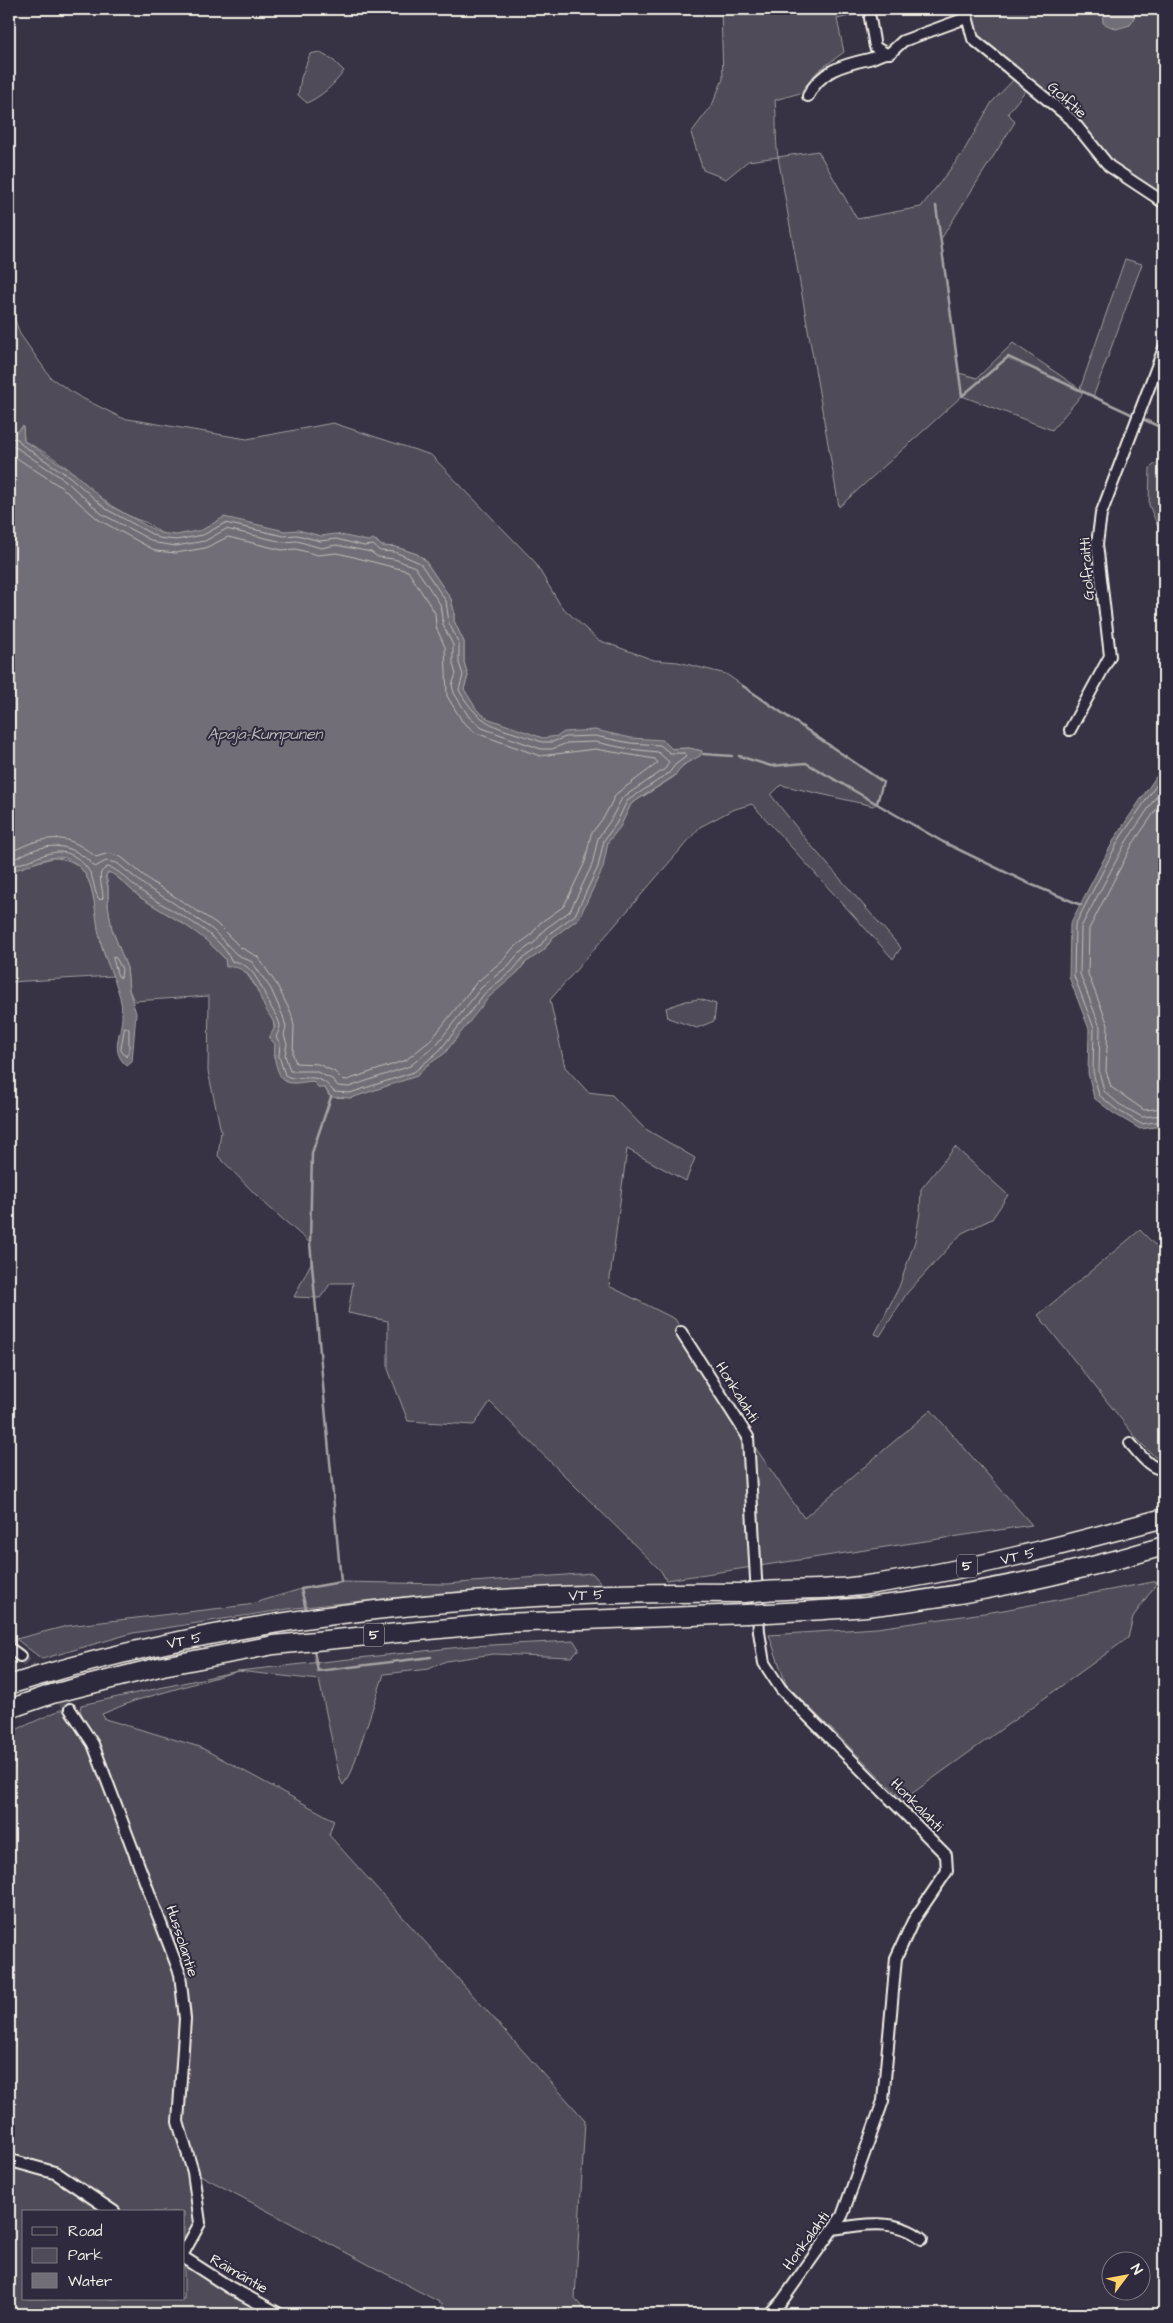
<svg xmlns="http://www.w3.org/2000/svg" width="1173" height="2323" font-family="'Architects Daughter',sans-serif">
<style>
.green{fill:#504b59;stroke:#a29ea0}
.water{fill:#726e77;stroke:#a6a2a4}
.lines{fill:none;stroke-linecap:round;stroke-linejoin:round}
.shore{stroke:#c0bdbb;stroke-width:1}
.stream{stroke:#a6a2a4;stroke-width:2.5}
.minor-tunnel{stroke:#534f5d;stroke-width:10;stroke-dasharray:10 5;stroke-linecap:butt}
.minor-casing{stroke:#f4f1e8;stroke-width:14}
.tertiary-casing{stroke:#f4f1e8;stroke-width:15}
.motorway-casing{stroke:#f4f1e8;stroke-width:21}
.minor{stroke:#2f2a3d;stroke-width:10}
.tertiary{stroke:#2f2a3d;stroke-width:11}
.motorway{stroke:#2f2a3d;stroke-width:18}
.motorway-bridge-casing{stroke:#f4f1e8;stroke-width:21;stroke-linecap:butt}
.motorway-bridge{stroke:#2f2a3d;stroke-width:18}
.labels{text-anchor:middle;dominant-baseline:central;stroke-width:4;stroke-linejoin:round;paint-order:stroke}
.shield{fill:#2f2a3d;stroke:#b9b5b5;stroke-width:1}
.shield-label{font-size:14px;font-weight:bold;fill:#f4f1e8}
.street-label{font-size:15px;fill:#f4f1e8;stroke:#2f2a3d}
.water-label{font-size:16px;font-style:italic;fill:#bab6b5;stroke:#2f2a3d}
</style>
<rect width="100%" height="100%" fill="#373244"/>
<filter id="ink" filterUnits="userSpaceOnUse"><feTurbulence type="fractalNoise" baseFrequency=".02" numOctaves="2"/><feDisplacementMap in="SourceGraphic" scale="10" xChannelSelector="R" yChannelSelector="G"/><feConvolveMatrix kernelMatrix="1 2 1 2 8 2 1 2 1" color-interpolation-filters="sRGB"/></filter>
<g filter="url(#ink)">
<!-- green -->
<path class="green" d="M 721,9 L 879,9 L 837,19 L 844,52 L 818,71 L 800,93 L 775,100 C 777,120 775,137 778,157 L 818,151 L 857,219 L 921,207 L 962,154 L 992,102 L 1017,76 L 973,39 L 965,9 L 1102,9 L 1102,13 L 1130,25 L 1138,9 L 1164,9 L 1164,202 L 1109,166 L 1070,119 L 1029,86 L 1008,113 L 1015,122 L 941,239 L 959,373 L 977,378 L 1013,343 L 1080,389 L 1125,259 L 1142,264 L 1093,397 L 1084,392 L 1052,430 L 962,396 L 839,507 L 778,157 L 748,161 L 726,179 L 703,170 L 691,133 L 712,105 L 723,79 Z
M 319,52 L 334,61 L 344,71 C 333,86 323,95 307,103 L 298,95 L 301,78 L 310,54 Z
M 9,303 L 20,334 L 51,378 L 78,396 L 122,418 L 247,439 L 333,423 L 431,455 L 534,561 L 561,606 L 598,640 L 654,660 L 678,662 L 726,674 L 883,782 L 877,803 L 873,806 L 781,785 L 771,795 L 808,842 L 901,948 L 893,959 L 752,804 L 732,810 L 700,827 L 550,1000 L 565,1067 L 588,1092 L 612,1095 L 644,1128 L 695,1158 L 686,1181 L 627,1149 L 609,1286 L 675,1319 L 748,1437 L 804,1518 L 931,1410 L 1032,1525 L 666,1580 L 661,1571 L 490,1402 L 474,1425 L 408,1421 L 388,1369 L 388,1321 L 348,1313 L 353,1283 L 331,1283 L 320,1298 L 294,1297 L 311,1263 L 310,1243 L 262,1201 L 218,1156 L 221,1131 L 208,1071 L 209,996 L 134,1001 L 129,990 L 127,968 L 112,930 L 108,905 L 108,886 L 106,874 L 111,872 L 141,898 L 187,926 L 206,939 L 225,959 L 244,970 L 261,995 L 264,1006 L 273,1019 L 276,1044 L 273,1056 L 293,1083 L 312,1081 L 319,1087 L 325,1088 L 329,1096 L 519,971 L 525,963 L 544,950 L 552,938 L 579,918 L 608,842 L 620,827 L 631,804 L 674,777 L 679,769 L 702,751 L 689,748 L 575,751 L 482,725 L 464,689 L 468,676 L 464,662 L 464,642 L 454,621 L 454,611 L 451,599 L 424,559 L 417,554 L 396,547 L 381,546 L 376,540 L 246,595 L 147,523 C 117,514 96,494 73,473 C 60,461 40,449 24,441 L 23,427 L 13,435 L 9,433 Z
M 1164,457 L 1164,541 L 1149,505 L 1150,468 Z
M 53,858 C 99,858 93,910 101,943 C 103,954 109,966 113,976 L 9,982 L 9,869 L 10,871 C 25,867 38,861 53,858 Z
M 699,999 L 716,1004 L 714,1021 L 697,1028 L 668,1018 L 666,1008 L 686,1001 Z
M 955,1147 L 1008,1195 L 992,1219 L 962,1233 L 907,1293 L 880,1336 L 875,1334 L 899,1287 L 915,1241 L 920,1213 L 921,1189 Z
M 1140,1230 L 1164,1254 L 1164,1459 L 1155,1457 L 1137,1439 L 1038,1315 Z
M 592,1573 L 603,1585 L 441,1593 L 295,1608 L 133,1633 L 42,1659 L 16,1639 L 67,1626 L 248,1605 L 301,1589 L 341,1582 L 446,1584 Z
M 1158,1581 L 1133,1617 L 1128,1638 L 903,1800 L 786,1684 L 769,1635 L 877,1628 L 998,1611 Z
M 574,1641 L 579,1649 L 571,1657 L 493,1654 L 446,1661 L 429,1669 L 384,1674 L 351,1773 L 343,1785 L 340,1779 L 319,1680 L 238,1671 L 134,1701 L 102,1714 L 105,1719 L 200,1747 L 334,1820 L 329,1835 L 585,2120 L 575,2299 L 588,2314 L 438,2314 L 443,2304 L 198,2174 L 183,2123 L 191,2010 L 183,1973 L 120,1802 L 80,1710 L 81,1705 L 238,1671 L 470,1646 Z
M 70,1709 L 93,1744 L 180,1974 L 185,2019 L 178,2122 L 200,2223 L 184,2252 L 184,2212 L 24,2212 L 24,2299 L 184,2299 L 184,2258 L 279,2314 L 9,2314 L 9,1733 L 60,1710 Z"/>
<!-- water -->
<path class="water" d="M 1102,9 L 1138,9 L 1130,25 L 1116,29 L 1103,23 Z
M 23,426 L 24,441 L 74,473 L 109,505 L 160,533 L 176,535 L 202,530 L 224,517 L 285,531 L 298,530 L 321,536 L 336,534 L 368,541 L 373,539 L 382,546 L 396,547 L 417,554 L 424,559 L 451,599 L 454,611 L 454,621 L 464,642 L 464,662 L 468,676 L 464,689 L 477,710 L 487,718 L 543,738 L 558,736 L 564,732 L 595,730 L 631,738 L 663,740 L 672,749 L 689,748 L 702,751 L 700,756 L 683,765 L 674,776 L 631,804 L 620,827 L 608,842 L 603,868 L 579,918 L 552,938 L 544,950 L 525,963 L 517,973 L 489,997 L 444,1054 L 426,1066 L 417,1076 L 351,1098 L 331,1097 L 325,1088 L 319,1088 L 312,1081 C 294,1083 283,1088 277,1068 C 274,1059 274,1054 275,1044 L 269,1038 L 275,1027 C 273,1019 268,1014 264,1006 C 256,988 250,964 226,967 L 225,959 C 202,932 171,917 141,898 C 131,891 120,876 108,872 L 105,878 L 108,886 L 108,905 L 112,929 L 127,968 L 129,990 L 136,1013 L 132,1062 L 127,1066 C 108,1050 123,1033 122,1013 C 122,989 106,966 101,943 C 96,925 96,905 91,887 C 88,877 82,868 74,862 C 52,846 20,875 9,869 L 9,433 L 13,434 Z
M 1164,765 L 1164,1126 L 1140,1129 L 1113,1113 L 1094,1098 L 1088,1073 L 1089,1029 L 1069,977 L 1070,924 L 1116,836 Z"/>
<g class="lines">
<!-- shore -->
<path class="shore" d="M 9,438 L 18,439 L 22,445 L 70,477 L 106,509 L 159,538 L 176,540 L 203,535 L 225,523 L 284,536 L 297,535 L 320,541 L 336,539 L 364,546 L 373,545 L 380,551 L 395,552 L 420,563 L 446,601 L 449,623 L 459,644 L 459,663 L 463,675 L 459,690 C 481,730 504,728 542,742 L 552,742 L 566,737 L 595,736 L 630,743 L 660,745 L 670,753 L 685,753 L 687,756 L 675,765 L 669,773 L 627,801 L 616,824 L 604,840 L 598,867 L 575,915 L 549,934 L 540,946 L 522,959 L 513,970 L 485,993 L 440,1050 L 414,1072 L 350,1093 L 334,1092 C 316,1067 301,1085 285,1075 L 279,1056 L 280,1043 L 276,1037 C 277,1034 280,1030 280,1026 C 279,1018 273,1012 270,1005 C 261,988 254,962 231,961 C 221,932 168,910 144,893 C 134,887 117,867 107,867 L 101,872 C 99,881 103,889 103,898 L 100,900 C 93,893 95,877 87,868 C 61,835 37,863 9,866
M 9,445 L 14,446 L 66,481 L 102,514 L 156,543 L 176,546 L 205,541 L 226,529 L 283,542 L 297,541 L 321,548 L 336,545 L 371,552 L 378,557 L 394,559 L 415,567 L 440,604 L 443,625 L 453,645 L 453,664 L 456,674 L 452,685 L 454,693 L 469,717 L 482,728 L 541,749 L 552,749 L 567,743 L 595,742 L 629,749 L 658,752 L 669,762 L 665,769 L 622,798 L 610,821 L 598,838 L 592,865 L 570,911 L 545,929 L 535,942 L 518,954 L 509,965 L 481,988 L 436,1045 L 410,1066 L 349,1087 L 338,1086 L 332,1079 L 315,1071 L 290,1071 L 285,1055 L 287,1044 L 284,1035 L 286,1027 L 283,1016 L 271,989 L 252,962 L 236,954 L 213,930 L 172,902 L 148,888 L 117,863 L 106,861 L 95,867 C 77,847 56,841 31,851 C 23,854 17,859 9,860
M 9,453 L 61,487 L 99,520 L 156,551 L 176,553 L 205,548 L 228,537 L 282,550 L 296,549 L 318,555 L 336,553 L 346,555 L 408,571 L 435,613 L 436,627 L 445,647 L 447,696 L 462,721 L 476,733 L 540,756 L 595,749 L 655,759 L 658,763 L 616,794 L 604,817 L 591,834 L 585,862 L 564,906 L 540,923 L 530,936 L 513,948 L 504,959 L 476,983 L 431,1040 L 406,1060 L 347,1080 L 342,1079 L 335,1072 L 318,1064 L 296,1063 L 293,1055 L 294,1026 L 291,1013 L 277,985 L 258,957 L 240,947 L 216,923 L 152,882 L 121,857 L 109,853 L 96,857 C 74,839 59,834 31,843 C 23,846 16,850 9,852
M 1164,774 L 1120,838 L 1075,925 L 1074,976 L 1094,1028 L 1093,1072 L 1099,1095 L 1116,1109 L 1141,1124 L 1164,1121
M 1164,785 L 1126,842 L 1081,927 L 1080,974 L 1100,1027 L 1099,1071 L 1104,1091 L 1119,1104 L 1142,1117 L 1164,1115
M 1164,798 L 1132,845 L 1089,929 L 1088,974 L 1108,1025 L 1106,1071 L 1111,1087 L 1144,1110 L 1164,1108
M 113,957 L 116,958 L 122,969 L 121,978 L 118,976 Z
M 125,1027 L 129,1029 L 129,1050 L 126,1057 L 121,1050 Z"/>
<!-- stream -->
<path class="stream" d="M 936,206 L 962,396 L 1008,357 L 1131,414
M 1145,420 L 1164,429
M 743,686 L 883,782 L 877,803
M 703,754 L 732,756
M 739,756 L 771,766 L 806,763 L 943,842 L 1030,884 L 1081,905
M 306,1609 L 301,1589 L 341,1582 L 310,1243 L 312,1153 L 331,1097
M 314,1651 L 318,1671 L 431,1657"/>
<!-- minor-tunnel -->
<path class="minor-tunnel" d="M 20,1656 L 70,1709"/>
<!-- minor casing -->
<g class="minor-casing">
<path id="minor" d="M 965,9 L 973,39 L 1071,119 L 1109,166 L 1159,199
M 870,18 L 875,47 L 883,52
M 808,96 C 820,71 842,65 869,59 C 878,57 881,52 890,53 L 903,41 L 966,18
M 1070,730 L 1110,656 L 1097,544 L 1101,514 L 1164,348
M 681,1332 L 748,1437 L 759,1632 L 764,1663 L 781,1689 L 946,1855 L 947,1871 L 913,1921 L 896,1958 L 883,2101 L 842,2216 L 782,2301 L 769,2314
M 1130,1443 C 1138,1452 1150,1470 1164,1469
M 9,1648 L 20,1656
M 70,1709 L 93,1744 L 180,1974 L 185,2019 L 178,2122 L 193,2172 L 200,2223 L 184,2252
M 833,2229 C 862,2224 897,2218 922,2239"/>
</g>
<!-- tertiary casing -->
<g class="tertiary-casing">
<path id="tertiary" d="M 1159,199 L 1164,202
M 9,2160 L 56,2173 L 114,2212
M 184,2258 L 229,2287 L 279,2314"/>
</g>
<!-- motorway casing -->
<g class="motorway-casing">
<g id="motorway">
<path id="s1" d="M 765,1591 C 797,1589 829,1590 860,1586 C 963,1572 1064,1545 1164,1518"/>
<path d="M 767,1613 C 800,1611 833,1610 866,1607 C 967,1596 1068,1575 1164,1546"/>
<path id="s2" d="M 9,1685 C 241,1612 501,1590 744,1593"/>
<path d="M 9,1709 L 52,1694 L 163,1666 L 274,1645 L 502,1623 L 746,1614"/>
</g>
</g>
<!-- minor -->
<use href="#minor" class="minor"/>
<!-- tertiary -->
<use href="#tertiary" class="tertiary"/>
<!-- motorway -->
<use href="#motorway" class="motorway"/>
<!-- motorway-bridge casing -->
<g class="motorway-bridge-casing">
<path id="motorway-bridge" d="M 744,1593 L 765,1591
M 746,1614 L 767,1613"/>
</g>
<!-- motorway-bridge -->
<use href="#motorway-bridge" class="motorway-bridge"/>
</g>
</g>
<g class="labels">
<!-- shield labels -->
<g class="shield">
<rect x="957" y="1554.5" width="20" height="23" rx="4"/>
<rect x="364" y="1623.5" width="20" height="23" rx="4"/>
</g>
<g class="shield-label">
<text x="967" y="1566">5</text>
<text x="374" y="1635">5</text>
</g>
<!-- street labels -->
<g class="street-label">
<text transform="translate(1067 100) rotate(42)">Golftie</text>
<text transform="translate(1087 569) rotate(-94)">Golfraitti</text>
<text transform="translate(737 1392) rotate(58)">Honkalahti</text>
<text stroke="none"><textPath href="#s1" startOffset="256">VT 5</textPath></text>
<text stroke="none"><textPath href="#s2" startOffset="586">VT 5</textPath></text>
<text stroke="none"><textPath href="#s2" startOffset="181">VT 5</textPath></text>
<text transform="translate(917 1805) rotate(45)">Honkalahti</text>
<text transform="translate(182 1941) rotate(72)">Hussolantie</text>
<text transform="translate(806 2241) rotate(-54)">Honkalahti</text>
<text transform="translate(239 2274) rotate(30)">Räimäntie</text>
</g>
<!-- water labels -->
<g class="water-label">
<text x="265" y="734">Apaja-Kumpunen</text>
</g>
</g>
<!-- margin -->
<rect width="1173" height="2323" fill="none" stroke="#2f2a3d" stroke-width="30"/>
<rect x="15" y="15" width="1143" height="2293" fill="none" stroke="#f4f1e8" stroke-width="2" filter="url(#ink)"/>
<!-- legend -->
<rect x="22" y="2210" width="162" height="90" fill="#2f2a3d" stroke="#7e7a81"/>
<rect x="32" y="2227" width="25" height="8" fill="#2f2a3d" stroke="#7e7a81"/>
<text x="68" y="2236" font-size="15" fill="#f4f1e8">Road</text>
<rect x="32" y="2248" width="25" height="15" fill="#504b59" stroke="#7e7a81"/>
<text x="68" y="2260" font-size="15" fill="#f4f1e8">Park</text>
<rect x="32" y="2273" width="25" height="15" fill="#726e77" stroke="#7e7a81"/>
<text x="68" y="2286" font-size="15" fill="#f4f1e8">Water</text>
<!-- north arrow -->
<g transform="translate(1126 2276) rotate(58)"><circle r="24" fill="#2f2a3d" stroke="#7e7a81"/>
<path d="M0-4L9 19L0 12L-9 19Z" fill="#ffd166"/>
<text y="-8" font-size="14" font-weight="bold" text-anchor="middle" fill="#f4f1e8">N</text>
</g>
</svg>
